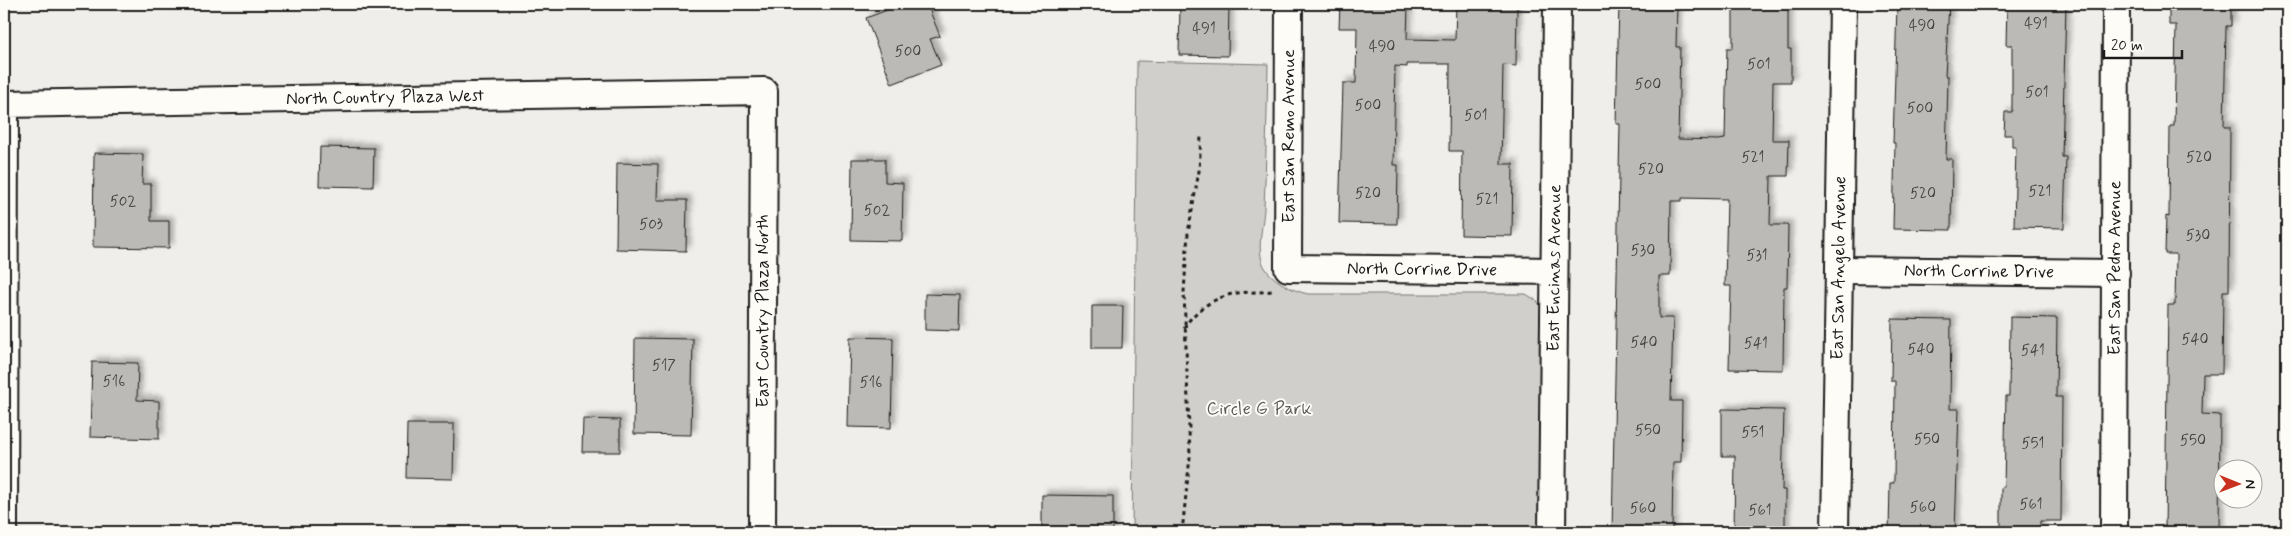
<svg xmlns="http://www.w3.org/2000/svg" width="2291" height="536" font-family="Mynerve,sans-serif">
<style>
.green{fill:#d0cfcc;stroke:#767674}
.building{fill:#bbbab6;stroke:#1c1c1c;filter:url(#shadow)}
.lines{fill:none;stroke-linecap:round;stroke-linejoin:round}
.street-casing{stroke:#1c1c1c;stroke-width:30}
.path{stroke:#1c1c1c;stroke-width:3;stroke-dasharray:4 4;stroke-linecap:butt}
.street{stroke:#fdfcf7;stroke-width:26}
.labels{text-anchor:middle;dominant-baseline:central;stroke-width:4;stroke-linejoin:round;paint-order:stroke}
.number-label{font-size:15px;fill:#444442}
.street-label{font-size:18px;fill:#1c1c1c;stroke:#fdfcf7}
.park-label{font-size:18px;fill:#5b5b5a;stroke:#fdfcf7}
</style>
<defs>
<filter id="shadow"><feDropShadow dx="4.5" dy="-4.5" stdDeviation="2.5" flood-color="#0004"/></filter>
</defs>
<rect width="100%" height="100%" fill="#f0eeea"/>
<filter id="ink" filterUnits="userSpaceOnUse"><feTurbulence type="fractalNoise" baseFrequency=".02" numOctaves="2"/><feDisplacementMap in="SourceGraphic" scale="10" xChannelSelector="R" yChannelSelector="G"/><feConvolveMatrix kernelMatrix="1 2 1 2 8 2 1 2 1" color-interpolation-filters="sRGB"/></filter>
<g filter="url(#ink)">
<!-- green -->
<path class="green" d="M 1137,61 L 1268,64 C 1267,112 1266,161 1264,209 C 1263,226 1256,250 1264,266 C 1271,280 1293,291 1308,294 L 1526,294 L 1537,301 L 1544,311 L 1542,532 L 1132,532 Z"/>
<!-- building -->
<path class="building" d="M 903,4 L 927,4 L 940,36 L 930,39 L 941,65 L 892,84 L 866,18 Z
M 1180,4 L 1229,4 L 1228,56 L 1179,55 Z
M 1340,4 L 1408,4 L 1407,39 L 1455,40 L 1456,4 L 1517,4 L 1516,66 L 1503,65 L 1501,164 L 1513,164 L 1512,236 L 1461,235 L 1462,151 L 1449,151 L 1450,64 L 1407,64 L 1407,67 L 1395,66 L 1393,165 L 1398,165 L 1397,224 L 1339,223 L 1343,83 L 1356,83 L 1357,28 L 1339,28 Z
M 1619,4 L 1677,4 L 1676,47 L 1680,47 L 1678,139 L 1718,140 L 1725,139 L 1727,48 L 1733,48 L 1733,4 L 1788,4 L 1788,49 L 1791,49 L 1791,82 L 1773,82 L 1772,140 L 1789,140 L 1788,176 L 1771,176 L 1770,225 L 1788,225 L 1787,287 L 1784,287 L 1783,370 L 1729,369 L 1731,286 L 1725,286 L 1727,199 L 1682,198 L 1682,201 L 1671,201 L 1670,276 L 1659,276 L 1659,318 L 1673,318 L 1671,401 L 1682,401 L 1681,462 L 1673,462 L 1672,532 L 1612,532 L 1620,124 L 1616,124 Z
M 1897,4 L 1949,4 L 1945,76 L 1948,76 L 1946,159 L 1952,159 L 1951,230 L 1893,229 L 1895,143 L 1893,143 Z
M 2007,4 L 2066,4 L 2062,157 L 2066,157 L 2064,228 L 2014,227 L 2016,147 L 2012,147 L 2012,135 L 2004,135 L 2005,112 L 2012,112 L 2012,45 L 2006,45 Z
M 2169,4 L 2231,4 L 2231,26 L 2226,26 L 2224,127 L 2230,127 L 2229,291 L 2223,291 L 2222,374 L 2203,374 L 2202,414 L 2220,415 L 2219,532 L 2165,532 L 2168,305 L 2175,305 L 2176,254 L 2165,254 L 2166,216 L 2169,217 L 2170,126 L 2174,126 L 2176,25 L 2169,25 Z
M 320,147 L 374,148 L 373,187 L 319,186 Z
M 94,153 L 143,154 L 142,184 L 151,184 L 151,221 L 169,221 L 169,248 L 93,247 Z
M 852,159 L 885,159 L 885,182 L 903,183 L 902,241 L 851,240 Z
M 617,163 L 658,164 L 657,200 L 687,200 L 686,251 L 616,249 Z
M 925,294 L 960,295 L 959,331 L 925,330 Z
M 1092,306 L 1123,306 L 1122,348 L 1092,348 Z
M 2010,317 L 2057,318 L 2056,397 L 2062,397 L 2061,521 L 2040,521 L 2040,532 L 2001,532 L 2001,487 L 2004,487 L 2006,396 L 2009,396 Z
M 1892,319 L 1951,320 L 1950,409 L 1959,409 L 1955,532 L 1889,532 L 1890,483 L 1894,483 L 1895,381 L 1891,381 Z
M 850,337 L 893,338 L 891,428 L 848,427 Z
M 635,338 L 693,339 L 691,435 L 634,434 Z
M 92,362 L 138,363 L 137,400 L 159,401 L 159,439 L 90,437 Z
M 1722,409 L 1784,410 L 1782,490 L 1785,490 L 1785,532 L 1734,532 L 1735,456 L 1722,456 Z
M 583,419 L 620,420 L 620,452 L 582,452 Z
M 407,424 L 454,424 L 453,479 L 406,478 Z
M 1042,495 L 1113,496 L 1113,532 L 1042,532 Z"/>
<g class="lines">
<!-- street casing -->
<g class="street-casing">
<g id="street">
<path id="s1" d="M 1289,4 L 1288,268 L 1554,271"/>
<path id="s2" d="M 1840,270 L 2116,273"/>
<path id="s3" d="M 4,532 L 5,104 L 764,91 L 762,532"/>
<path id="s4" d="M 1552,532 L 1557,4"/>
<path id="s5" d="M 1835,532 L 1843,4"/>
<path id="s6" d="M 2114,532 L 2116,4"/>
</g>
</g>
<!-- path -->
<path class="path" d="M 1184,328 C 1194,311 1212,299 1232,294 C 1245,291 1259,293 1272,291 L 1274,289
M 1182,532 L 1190,457 L 1184,292 L 1188,233 L 1199,171 L 1201,136"/>
<!-- street -->
<use href="#street" class="street"/>
</g>
</g>
<g class="labels">
<!-- number labels -->
<g class="number-label">
<text x="2036" y="24">491</text>
<text x="1922" y="26">490</text>
<text x="1204" y="29">491</text>
<text x="1382" y="47">490</text>
<text x="908" y="52">500</text>
<text x="1759" y="65">501</text>
<text x="1648" y="85">500</text>
<text x="2037" y="93">501</text>
<text x="1368" y="106">500</text>
<text x="1920" y="109">500</text>
<text x="1476" y="116">501</text>
<text x="1753" y="158">521</text>
<text x="2199" y="158">520</text>
<text x="1651" y="170">520</text>
<text x="2040" y="192">521</text>
<text x="1368" y="194">520</text>
<text x="1923" y="194">520</text>
<text x="1487" y="200">521</text>
<text x="123" y="202">502</text>
<text x="877" y="211">502</text>
<text x="651" y="225">503</text>
<text x="2198" y="236">530</text>
<text x="1643" y="251">530</text>
<text x="1757" y="256">531</text>
<text x="2195" y="340">540</text>
<text x="1644" y="343">540</text>
<text x="1756" y="344">541</text>
<text x="1921" y="350">540</text>
<text x="2033" y="351">541</text>
<text x="664" y="366">517</text>
<text x="114" y="382">516</text>
<text x="871" y="383">516</text>
<text x="1648" y="431">550</text>
<text x="1753" y="433">551</text>
<text x="1927" y="440">550</text>
<text x="2193" y="441">550</text>
<text x="2033" y="444">551</text>
<text x="2031" y="505">561</text>
<text x="1923" y="508">560</text>
<text x="1643" y="509">560</text>
<text x="1760" y="511">561</text>
</g>
<!-- street labels -->
<g class="street-label">
<text stroke="none"><textPath href="#s3" startOffset="808">North Country Plaza West</textPath></text>
<text transform="translate(1289 136) rotate(-90)">East San Remo Avenue</text>
<text stroke="none"><textPath href="#s4" startOffset="264">East Encinas Avenue</textPath></text>
<text stroke="none"><textPath href="#s5" startOffset="264">East San Angelo Avenue</textPath></text>
<text stroke="none"><textPath href="#s6" startOffset="264">East San Pedro Avenue</textPath></text>
<text stroke="none"><textPath href="#s1" startOffset="398">North Corrine Drive</textPath></text>
<text stroke="none"><textPath href="#s2" startOffset="139">North Corrine Drive</textPath></text>
<text transform="translate(763 311) rotate(-90)">East Country Plaza North</text>
</g>
<!-- park labels -->
<g class="park-label">
<text x="1259" y="409">Circle G Park</text>
</g>
</g>
<!-- margin -->
<rect width="2291" height="536" fill="none" stroke="#fdfcf7" stroke-width="20"/>
<rect x="10" y="10" width="2271" height="516" fill="none" stroke="#1c1c1c" stroke-width="2" filter="url(#ink)"/>
<!-- north arrow -->
<g transform="translate(2238 484) rotate(91)"><circle r="24" fill="#fdfcf7" stroke="#a3a29f"/>
<path d="M0-4L9 19L0 12L-9 19Z" fill="#c8321e"/>
<text y="-8" font-size="14" font-weight="bold" text-anchor="middle" fill="#1c1c1c">N</text>
</g>
<!-- scale -->
<path d="M2104 50v8h78v-8" fill="none" stroke="#1c1c1c" stroke-width="2.5"/>
<text x="2111" y="50" font-size="15" fill="#1c1c1c" stroke="#fdfcf7" stroke-width="4" paint-order="stroke">20 m</text>
</svg>
